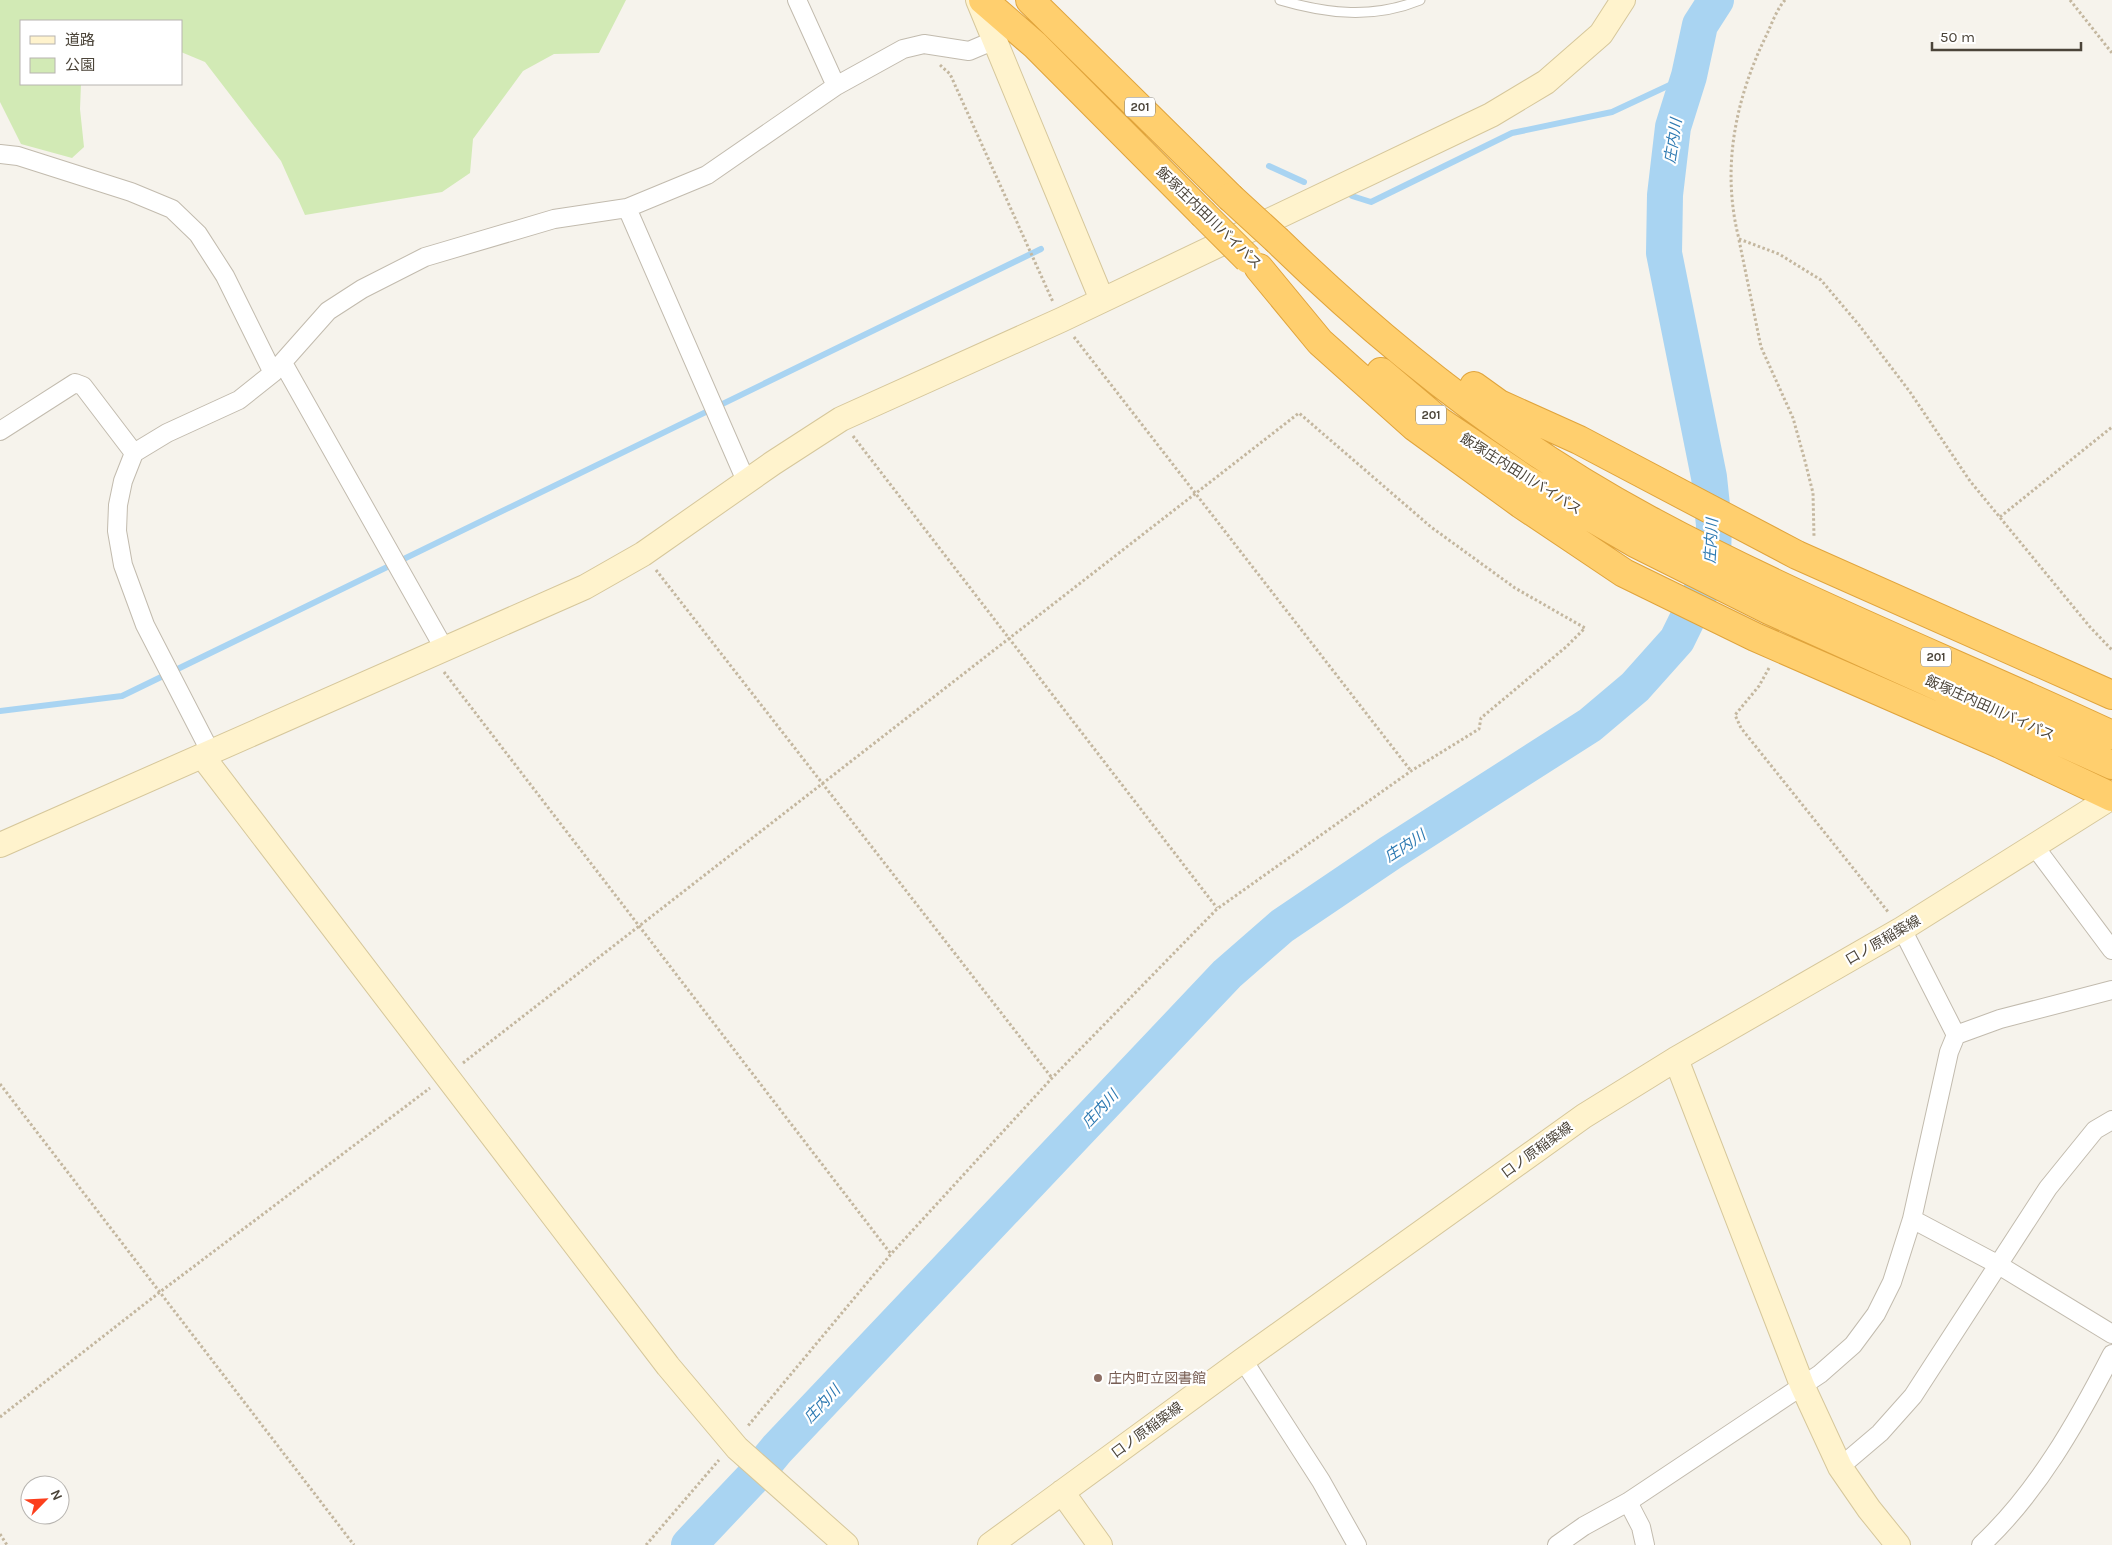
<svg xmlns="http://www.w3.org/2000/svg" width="2112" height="1545" font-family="Karla,'Noto Sans JP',sans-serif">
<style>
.green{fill:#d2eab5}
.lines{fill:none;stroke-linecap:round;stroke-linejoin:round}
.stream{stroke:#a9d4f2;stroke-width:6}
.river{stroke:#a9d4f2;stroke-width:36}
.lane-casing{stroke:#c2bbae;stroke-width:11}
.street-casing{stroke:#c2bbae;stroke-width:20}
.secondary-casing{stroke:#d6c79b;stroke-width:26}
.highway-casing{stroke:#e0a43c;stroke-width:30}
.path{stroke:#c4b79f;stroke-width:3;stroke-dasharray:2.5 2.5;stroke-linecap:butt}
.lane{stroke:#fff;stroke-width:9}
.street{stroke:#fff;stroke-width:18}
.secondary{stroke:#fff3cd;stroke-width:24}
.highway{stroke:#ffcf6e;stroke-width:28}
.highway-bridge-casing{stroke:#e0a43c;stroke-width:30;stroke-linecap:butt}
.highway-bridge{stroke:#ffcf6e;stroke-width:28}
.education-dot{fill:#8d6e63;stroke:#fff;stroke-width:2}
.labels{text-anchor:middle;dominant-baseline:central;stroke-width:4.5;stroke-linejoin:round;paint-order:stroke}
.shield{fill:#fff;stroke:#817c74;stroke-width:1}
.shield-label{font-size:12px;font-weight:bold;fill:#4b4439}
.street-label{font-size:14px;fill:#4b4439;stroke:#fff}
.education-label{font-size:14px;fill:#785e54;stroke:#fff;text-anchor:start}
.water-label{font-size:15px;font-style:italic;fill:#2e7ab2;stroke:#fff}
</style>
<rect width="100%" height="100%" fill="#f6f3ec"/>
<!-- green -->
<path class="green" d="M 0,0 L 626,0 L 599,53 L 554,54 L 523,71 L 473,139 L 470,173 L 442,192 L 305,215 L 281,161 L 205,62 L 181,52 L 181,21 L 21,21 L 21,84 L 81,84 L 80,109 L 84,147 L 72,158 L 21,144 L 0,102 Z"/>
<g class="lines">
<!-- stream -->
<path class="stream" d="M 1269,166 L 1304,182
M 1352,196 L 1371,202 L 1512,133 L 1612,112 L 1689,76
M 0,711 L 122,696 L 1041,249"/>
<!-- river -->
<path class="river" d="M 689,1545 L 758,1472 L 777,1449 L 1227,974 L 1282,926 L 1390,853 L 1590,725 L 1635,687 L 1677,640 L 1707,579 L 1713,556 L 1714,525 L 1709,477 L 1664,253 L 1665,195 L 1673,127 L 1689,76 L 1700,25 L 1716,0"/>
<!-- lane casing -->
<g class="lane-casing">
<path id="lane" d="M 1280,0 C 1327,14 1374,19 1420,0"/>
</g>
<!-- street casing -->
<g class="street-casing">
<path id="street" d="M 797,0 L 836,86
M 0,154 L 18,156 L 131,192 L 172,209 L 198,234 L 225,276 L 273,373
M 627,208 L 746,481
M 283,363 L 445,650
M 0,431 L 75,383 L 83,386 L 134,453
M 211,753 L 145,625 L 123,565 L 117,531 L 118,505 L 123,481 L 134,453 L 167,433 L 239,400 L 273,373 L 328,311 L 362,289 L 425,257 L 554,219 L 627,208 L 707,175 L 836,86 L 903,49 L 924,44 L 969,51 L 995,40
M 2035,847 L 2112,950
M 1902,929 L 1956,1035
M 1912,1219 L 1997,1264 L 2112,1334
M 1243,1360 L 1321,1481 L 1357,1545
M 1840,1467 L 1880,1433 L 1913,1396 L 2048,1188 L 2095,1130 L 2112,1120
M 1628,1502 L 1641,1527 L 1645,1545
M 1557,1545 L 1584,1526 L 1628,1502 L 1820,1374 L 1853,1345 L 1876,1314 L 1892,1282 L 1912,1219 L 1949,1052 L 1956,1035 L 2000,1019 L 2112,990
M 1981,1545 C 2037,1493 2077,1422 2112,1354"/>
</g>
<!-- secondary casing -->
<g class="secondary-casing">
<path id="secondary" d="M 978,0 L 1102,300
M 203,757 L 668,1366 L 737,1448 L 846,1545
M 0,845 L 585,587 L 643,554 L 773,463 L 841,419 L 1061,320 L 1491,115 L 1546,82 L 1601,34 L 1623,0
M 1676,1059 L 1802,1385 L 1840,1467 L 1869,1509 L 1898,1545
M 1062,1492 L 1100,1545
M 990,1545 L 1243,1360 L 1584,1116 L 1676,1059 L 1902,929 L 2112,797"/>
</g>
<!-- highway casing -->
<g class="highway-casing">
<path id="highway" d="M 983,0 L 1035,45 L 1202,213
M 1030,0 L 1230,197
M 1278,241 C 1389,349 1513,447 1649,520 C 1799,601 1958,663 2112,735
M 1259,268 L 1320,342 L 1415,427 L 1521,504 L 1624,573 L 1755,637 L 2000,744 L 2112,797
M 1381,372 L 1439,421 L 1525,479 L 1635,543 L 1769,610 L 2112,765
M 1474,386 L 1499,404 L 1579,440 L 1797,555 L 2112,695"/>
</g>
<!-- path -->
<path class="path" d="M 1785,0 C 1777,9 1772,23 1767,34 C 1735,99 1721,169 1739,239 L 1779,254 L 1821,280 L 1859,325 L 1910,392 L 1970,481 L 2090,627 L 2112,650
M 2070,0 L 2112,53
M 940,65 L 950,74 L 1053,302
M 1739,240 L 1761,347 L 1793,418 L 1805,461 L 1813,493 L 1814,537
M 1074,337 L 1411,771
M 853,436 L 1217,908
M 2000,517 L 2112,427
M 656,570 L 1052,1078
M 1769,668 L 1759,686 L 1735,715 L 1741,728 L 1889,913
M 444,672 L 891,1254
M 463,1063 L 1299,413 L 1431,527 L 1515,588 L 1585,628 L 1566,647 L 1481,718 L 1479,729 L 1411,771 L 1217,909 L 1052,1078 L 891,1254 L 747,1427
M 0,1084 L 354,1545
M 0,1417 L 160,1292 L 430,1088
M 0,1534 L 7,1545
M 646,1545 L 719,1460"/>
<!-- lane -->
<use href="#lane" class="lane"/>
<!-- street -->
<use href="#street" class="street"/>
<!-- secondary -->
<use href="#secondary" class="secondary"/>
<!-- highway -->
<use href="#highway" class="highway"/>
<!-- highway-bridge casing -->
<g class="highway-bridge-casing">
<path id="highway-bridge" d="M 1230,197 L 1278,241
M 1202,213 L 1248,259"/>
</g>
<!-- highway-bridge -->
<use href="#highway-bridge" class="highway-bridge"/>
</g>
<!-- markers -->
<circle class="education-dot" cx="1098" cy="1378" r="5"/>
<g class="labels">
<!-- shield labels -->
<g class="shield">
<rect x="1125" y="97.5" width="30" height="19" rx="4"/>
<rect x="1416" y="405.5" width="30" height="19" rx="4"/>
<rect x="1921" y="647.5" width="30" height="19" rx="4"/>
</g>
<g class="shield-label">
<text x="1140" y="107">201</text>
<text x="1431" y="415">201</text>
<text x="1936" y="657">201</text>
</g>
<!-- street labels -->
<g class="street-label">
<text transform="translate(1209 218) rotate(44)">飯塚庄内田川バイパス</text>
<text transform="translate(1521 474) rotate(32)">飯塚庄内田川バイパス</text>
<text transform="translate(1990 708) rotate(24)">飯塚庄内田川バイパス</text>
<text transform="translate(1883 940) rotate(-30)">口ノ原稲築線</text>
<text transform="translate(1537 1150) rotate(-36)">口ノ原稲築線</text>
<text transform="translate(1147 1430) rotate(-36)">口ノ原稲築線</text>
</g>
<!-- education labels -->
<g class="education-label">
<text x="1108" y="1378">庄内町立図書館</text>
</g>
<!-- water labels -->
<g class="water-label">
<text transform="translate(1673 141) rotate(-81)">庄内川</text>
<text transform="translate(1711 541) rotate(-87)">庄内川</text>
<text transform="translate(1405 846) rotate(-33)">庄内川</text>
<text transform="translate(1100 1109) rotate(-47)">庄内川</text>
<text transform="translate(822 1404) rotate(-47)">庄内川</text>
</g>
</g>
<!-- legend -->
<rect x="20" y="20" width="162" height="65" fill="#ffffff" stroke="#b7b4b0"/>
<rect x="30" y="36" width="25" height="8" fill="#fff3cd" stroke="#b7b4b0"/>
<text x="65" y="45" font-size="15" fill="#4b4439">道路</text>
<rect x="30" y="58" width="25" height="15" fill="#d2eab5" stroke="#b7b4b0"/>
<text x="65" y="70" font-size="15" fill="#4b4439">公園</text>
<!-- north arrow -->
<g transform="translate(45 1500) rotate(66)"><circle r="24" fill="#ffffff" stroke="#b7b4b0"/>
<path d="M0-4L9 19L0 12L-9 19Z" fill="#fc3f1d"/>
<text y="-8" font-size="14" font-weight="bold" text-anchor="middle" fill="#4b4439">N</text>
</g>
<!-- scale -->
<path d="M1932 42v8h149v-8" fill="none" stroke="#4b4439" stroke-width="2.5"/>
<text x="1940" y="42" font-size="15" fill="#4b4439" stroke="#ffffff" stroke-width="4" paint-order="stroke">50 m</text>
</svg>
